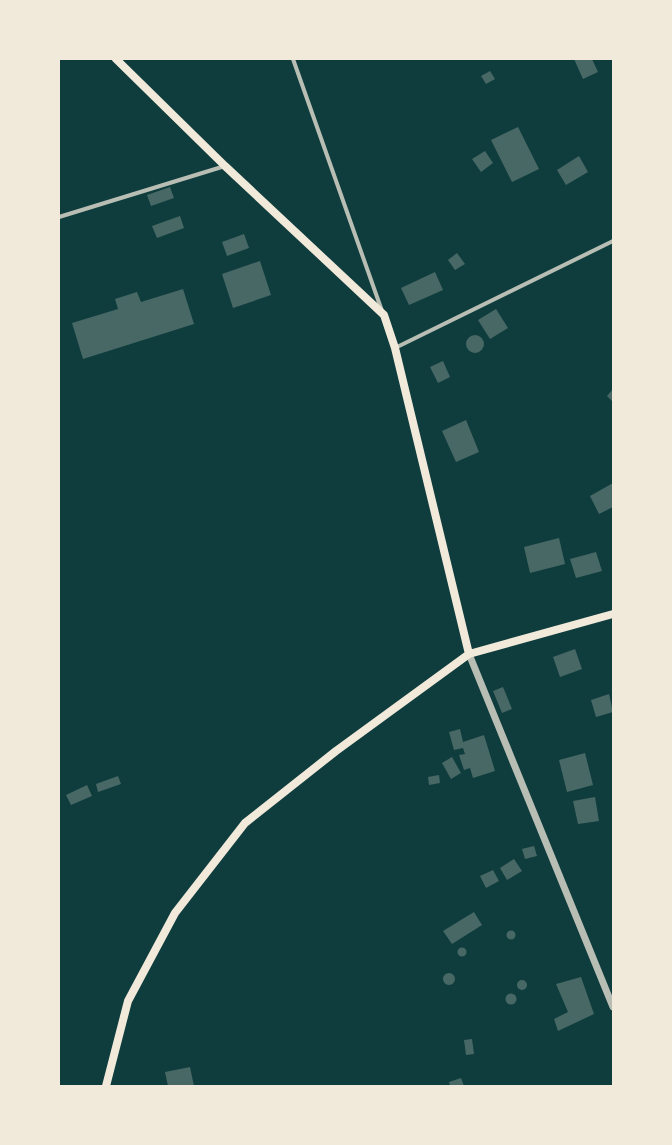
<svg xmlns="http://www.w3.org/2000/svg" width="672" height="1145" font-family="'PT Sans',sans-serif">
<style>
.building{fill:#486865}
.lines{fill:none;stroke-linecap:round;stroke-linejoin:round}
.minor{stroke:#b8beb3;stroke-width:4}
.tertiary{stroke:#b8beb3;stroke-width:7}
.secondary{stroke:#f1e9da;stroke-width:8}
</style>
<rect width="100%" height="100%" fill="#0f3d3e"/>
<!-- building -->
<path class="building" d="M 574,59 L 592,59 L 598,72 L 583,79 Z
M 490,71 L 495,79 L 486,84 L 481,76 Z
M 518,127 L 539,169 L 512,182 L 491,140 Z
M 485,151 L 493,163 L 481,172 L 472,159 Z
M 579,156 L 588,172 L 566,185 L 557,170 Z
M 170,187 L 174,198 L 151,206 L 147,195 Z
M 180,216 L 184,228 L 157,238 L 152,226 Z
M 244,234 L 249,248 L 227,256 L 222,242 Z
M 457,253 L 465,264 L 455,270 L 448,260 Z
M 260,261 L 271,295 L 233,308 L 222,274 Z
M 435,272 L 443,290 L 409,305 L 401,288 Z
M 183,289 L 194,324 L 83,359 L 72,323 L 118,309 L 115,299 L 137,292 L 141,302 Z
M 496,309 L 508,328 L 490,339 L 478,320 Z
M466 344a9 9 0 1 1 18 0a9 9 0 1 1-18 0Z
M 443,361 L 450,377 L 438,383 L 430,367 Z
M 613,389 L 613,402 L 607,396 Z
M 466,420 L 479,452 L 456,462 L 442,431 Z
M 613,483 L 613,507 L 599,514 L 590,496 Z
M 559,538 L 565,564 L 530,573 L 524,547 Z
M 596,552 L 602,571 L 576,578 L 570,559 Z
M 575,649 L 582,669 L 560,677 L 553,657 Z
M 503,687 L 512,709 L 502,713 L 493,691 Z
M 609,694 L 613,712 L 596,717 L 591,700 Z
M 460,729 L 463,742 L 484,735 L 495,771 L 473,778 L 470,768 L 464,770 L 459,755 L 465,754 L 463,748 L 454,750 L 449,732 Z
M 585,753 L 593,785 L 567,792 L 559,760 Z
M 452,757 L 461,773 L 451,779 L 442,763 Z
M 439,775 L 440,783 L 429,785 L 428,777 Z
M 118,776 L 121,784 L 98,792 L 96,784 Z
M 87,785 L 92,796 L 71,805 L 66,795 Z
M 595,797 L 599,821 L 578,824 L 573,801 Z
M 534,846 L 537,856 L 525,859 L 522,849 Z
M 514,859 L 522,871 L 507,880 L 500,868 Z
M 493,870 L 499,881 L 486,888 L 480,876 Z
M 474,912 L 482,925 L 452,944 L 443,931 Z
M506.5 935a4.5 4.5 0 1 1 9 0a4.5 4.5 0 1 1-9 0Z
M457.5 952a4.5 4.5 0 1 1 9 0a4.5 4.5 0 1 1-9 0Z
M443 979a6 6 0 1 1 12 0a6 6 0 1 1-12 0Z
M 581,977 L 594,1014 L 558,1031 L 554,1019 L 568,1012 L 556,984 Z
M517 985a5 5 0 1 1 10 0a5 5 0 1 1-10 0Z
M505.5 999a5.5 5.5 0 1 1 11 0a5.5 5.5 0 1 1-11 0Z
M 472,1039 L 474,1054 L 466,1055 L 464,1040 Z
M 190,1067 L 194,1086 L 168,1086 L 165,1072 Z
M 461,1078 L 464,1086 L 450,1086 L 449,1082 Z"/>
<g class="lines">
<!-- minor -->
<path class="minor" d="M 293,59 L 382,311
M 59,217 L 225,166
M 395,348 L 613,241"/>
<!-- tertiary -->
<path class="tertiary" d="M 469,654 L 613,1007"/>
<!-- secondary -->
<path class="secondary" d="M 116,59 L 225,166 L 384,315 L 395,348 L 469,654
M 106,1086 L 128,1001 L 175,913 L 245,823 L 336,751 L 469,654 L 613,614"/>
</g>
<!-- border -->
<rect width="672" height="1145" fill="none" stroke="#f1e9da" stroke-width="120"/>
</svg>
